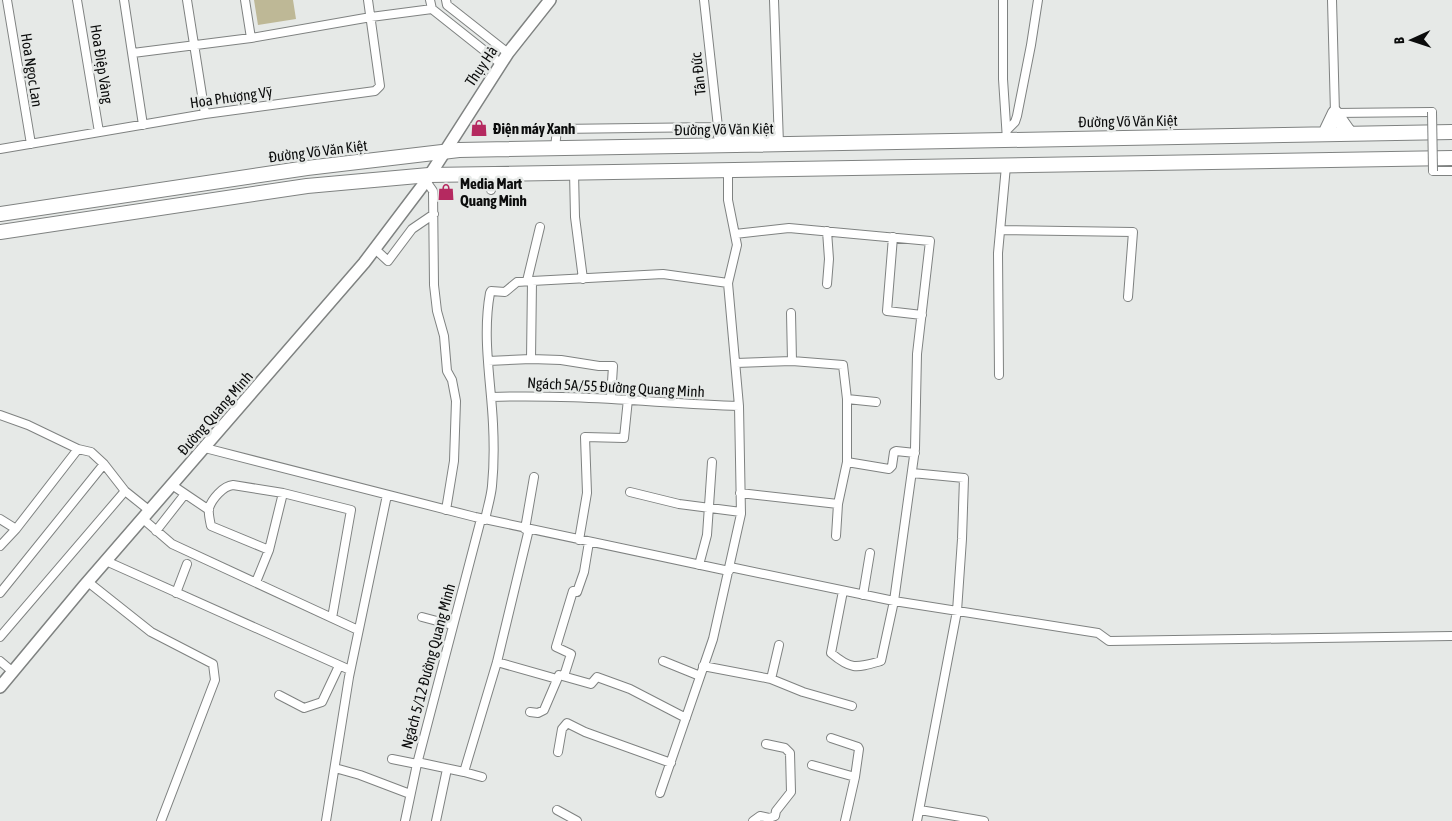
<svg xmlns="http://www.w3.org/2000/svg" width="1452" height="821" font-family="'Asap Condensed',sans-serif">
<style>
.park{fill:#beb896}
.lines{fill:none;stroke-linecap:round;stroke-linejoin:round}
.street-casing{stroke:#7f8281;stroke-width:10}
.secondary-casing{stroke:#7f8281;stroke-width:14}
.highway-casing{stroke:#7f8281;stroke-width:16}
.street{stroke:#fff;stroke-width:8}
.secondary{stroke:#fff;stroke-width:11}
.highway{stroke:#fff;stroke-width:14}
.street-bridge-casing{stroke:#7f8281;stroke-width:10;stroke-linecap:butt}
.street-bridge{stroke:#fff;stroke-width:8}
.labels{text-anchor:middle;dominant-baseline:central;stroke-width:5;stroke-linejoin:round;paint-order:stroke}
.street-label{font-size:15px;fill:#0b0c0c;stroke:#e6e9e7}
.poi-label{font-size:15px;font-weight:bold;fill:#0b0c0c;stroke:#e6e9e7;text-anchor:start}
</style>
<rect width="100%" height="100%" fill="#e6e9e7"/>
<!-- park -->
<path class="park" d="M 254,0 L 293,0 L 296,19 L 258,25 Z"/>
<g class="lines">
<!-- street casing -->
<g class="street-casing">
<path id="street" d="M 7,0 L 31,144
M 77,0 L 99,132
M 124,0 L 143,125
M 187,0 L 205,114
M 245,0 L 251,38
M 430,0 L 432,9 L 500,63
M 446,0 L 447,5 L 508,53
M 704,0 L 720,145
M 774,0 L 779,144
M 1003,0 L 1003,79 L 1007,140
M 1332,0 L 1335,113 L 1432,112
M 133,53 L 251,38 L 371,17 L 432,9
M 1007,130 L 1015,122 L 1017,116 L 1031,45 L 1038,0
M 718,136 L 778,134
M 555,148 L 557,129 L 717,127
M 0,149 L 205,114 L 375,91 L 380,86 L 368,0
M 1433,171 L 1452,171
M 574,172 L 575,217 L 583,279
M 426,181 L 433,191 L 434,285 L 437,311 L 444,336 L 447,371 L 452,380 L 456,401 L 454,461 L 446,510
M 491,190 L 496,174
M 1000,230 L 1133,232 L 1128,297
M 827,231 L 829,259 L 827,284
M 735,234 L 789,228 L 930,241 L 917,354 L 915,449 L 894,601 L 881,661 C 856,668 851,670 831,653 L 843,591
M 893,237 L 887,311 L 922,315
M 375,249 L 388,261 L 412,229 L 434,214
M 527,281 L 540,227
M 532,281 L 663,274 L 728,283
M 791,313 L 792,361
M 531,359 L 561,360 L 599,366 L 613,366 L 611,398
M 736,363 L 792,361 L 843,365 L 847,399 L 847,462 L 838,504 L 836,536
M 999,375 L 998,253 L 1006,166
M 491,397 C 574,394 656,403 739,406
M 847,399 L 876,402
M 0,415 L 28,425 L 78,449 L 91,452 L 104,464 L 125,491 L 150,511
M 205,448 L 475,517 L 729,571
M 847,462 L 889,469 L 892,466 L 894,452 L 896,451 L 915,453
M 912,473 L 964,478 L 962,539 L 957,611 L 917,821
M 172,485 L 209,510
M 630,492 L 679,504 L 741,512
M 740,493 L 838,504
M 0,519 L 16,529
M 143,519 L 172,544 L 358,630
M 485,520 C 487,509 491,497 492,486 C 494,466 494,444 493,424 C 491,381 482,337 490,293 L 491,291 L 505,292 L 517,282 L 532,281 L 531,359 L 488,361
M 525,529 L 534,477
M 156,531 L 185,494
M 579,540 L 587,493 L 585,437 L 624,438 L 628,399
M 0,546 L 16,529 L 78,449
M 269,550 L 211,526 C 210,521 208,513 209,508 C 212,499 223,486 233,485 L 283,493 L 351,510 L 332,618
M 106,561 L 350,670
M 699,565 L 707,535 L 712,462
M 730,567 L 894,601 L 1098,633 L 1109,641 L 1452,636
M 88,582 L 151,632 L 213,664 L 215,680 L 161,821
M 256,582 L 269,550 L 283,493
M 0,593 L 104,464
M 176,593 L 187,564
M 863,595 L 870,553
M 422,617 L 452,625
M 0,637 L 125,491
M 0,661 L 13,672
M 663,661 L 700,676
M 497,662 L 557,679
M 703,666 L 771,679 L 803,692 L 852,706
M 564,676 L 571,654 L 556,647 L 573,591 L 577,592 L 584,572 L 589,542
M 771,679 L 779,645
M 279,695 L 304,708 L 322,702 L 339,666
M 530,712 L 538,713 L 544,710 L 559,675 L 591,684 L 597,677 L 630,689 L 686,718
M 831,738 L 858,747 L 859,749 L 855,777 L 845,821
M 558,752 L 562,729 L 567,723 L 585,732 L 671,763
M 392,759 L 417,764
M 417,762 L 464,772
M 812,765 L 855,777
M 335,768 L 360,775 L 410,794
M 482,777 L 464,772 L 497,662 L 529,529
M 660,793 L 713,639 L 741,514 L 739,406 L 728,283 L 737,245 L 728,200 L 728,170
M 557,810 L 577,821
M 920,810 L 984,821
M 326,821 L 349,677 L 387,495
M 405,821 L 417,764 L 481,519
M 436,821 L 447,769
M 753,821 L 760,816 L 769,818 L 775,816 L 776,811 L 791,792 L 790,753 L 785,748 L 766,744"/>
</g>
<!-- secondary casing -->
<g class="secondary-casing">
<path id="secondary" d="M 0,687 L 84,586 L 364,263 L 426,181 L 508,53 L 550,0"/>
</g>
<!-- highway casing -->
<g class="highway-casing">
<path id="highway" d="M 1325,134 L 1335,113 L 1349,133
M 0,214 L 307,168 L 459,150 L 1452,132
M 0,232 L 307,186 L 429,175 L 1452,158"/>
</g>
<!-- street -->
<use href="#street" class="street"/>
<!-- secondary -->
<use href="#secondary" class="secondary"/>
<!-- highway -->
<use href="#highway" class="highway"/>
<!-- street-bridge casing -->
<g class="street-bridge-casing">
<path id="street-bridge" d="M 1432,112 L 1433,171"/>
</g>
<!-- street-bridge -->
<use href="#street-bridge" class="street-bridge"/>
</g>
<!-- icons -->
<defs>
<g id="shop-bare" transform="scale(1.35)"><path d="M-5-2.5h2.3a2.7 3.5 0 0 1 5.4 0H5L5.5 6h-11ZM-1.5-2.5h3a1.5 2.3 0 0 0-3 0Z" fill="#b52960" stroke="#e6e9e7" stroke-width="2.5" paint-order="stroke"/></g>
</defs>
<g fill-rule="evenodd">
<use href="#shop-bare" x="479" y="128"/>
<use href="#shop-bare" x="446" y="192"/>
</g>
<g class="labels">
<!-- street labels -->
<g class="street-label">
<text transform="translate(102 64) rotate(81)">Hoa Điệp Vàng</text>
<text transform="translate(481 66) rotate(-56)">Thụy Hà</text>
<text transform="translate(32 70) rotate(81)">Hoa Ngọc Lan</text>
<text transform="translate(698 74) rotate(-96)">Tân Đức</text>
<text transform="translate(231 97) rotate(-8)">Hoa Phượng Vỹ</text>
<text transform="translate(1128 121) rotate(-1)">Đường Võ Văn Kiệt</text>
<text transform="translate(724 129) rotate(-1)">Đường Võ Văn Kiệt</text>
<text transform="translate(318 151) rotate(-7)">Đường Võ Văn Kiệt</text>
<text transform="translate(616 387) rotate(3)">Ngách 5A/55 Đường Quang Minh</text>
<text transform="translate(215 413) rotate(-49)">Đường Quang Minh</text>
<text transform="translate(428 666) rotate(-75)">Ngách 5/12 Đường Quang Minh</text>
</g>
<!-- poi labels -->
<g class="poi-label">
<text x="493" y="128">Điện máy Xanh</text>
<text x="460" y="183">Media Mart<tspan x="460" dy="17">Quang Minh</tspan></text>
</g>
</g>
<!-- north arrow -->
<g transform="translate(1412 40) rotate(267)" stroke="#e6e9e7" stroke-width="4" paint-order="stroke">
<path d="M0-4L9 19L0 12L-9 19Z" fill="#0b0c0c"/>
<text y="-8" font-size="14" font-weight="bold" text-anchor="middle" fill="#0b0c0c">B</text>
</g>
</svg>
